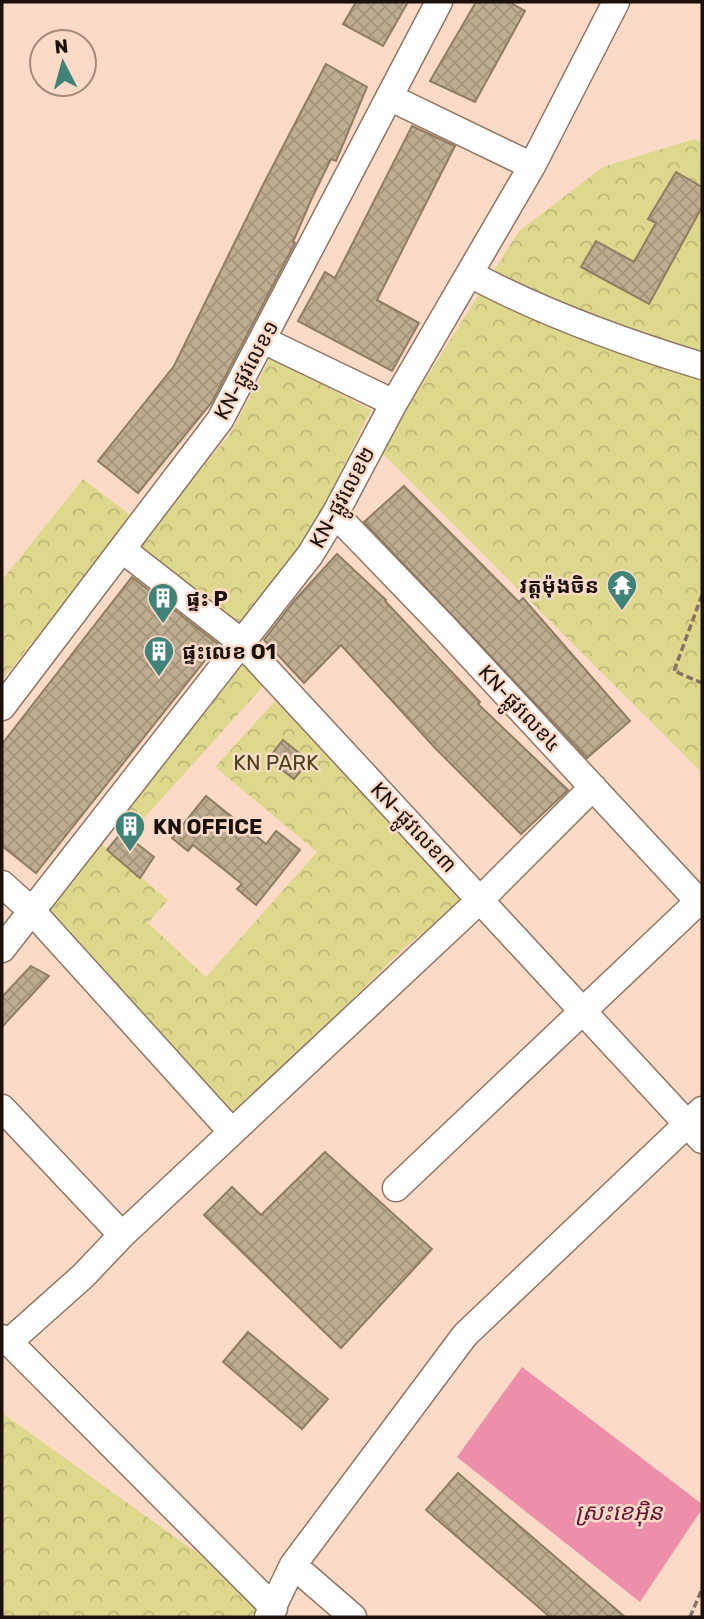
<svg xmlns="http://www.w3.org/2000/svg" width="704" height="1619" font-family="Rubik,'Noto Sans Khmer',sans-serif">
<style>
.park{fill:url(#park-crowns)}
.water{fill:#ed8eaa}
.building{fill:url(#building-cross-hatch);stroke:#8e7d62;stroke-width:2}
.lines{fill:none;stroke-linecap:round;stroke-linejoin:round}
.minor-casing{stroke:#917564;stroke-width:29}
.path{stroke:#887266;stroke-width:3.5;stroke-dasharray:7 3.5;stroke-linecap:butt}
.minor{stroke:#fff;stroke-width:26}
.labels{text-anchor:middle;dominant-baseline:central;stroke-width:5;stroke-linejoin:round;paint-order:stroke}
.street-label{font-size:21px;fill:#1c110a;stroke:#fbdbc8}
.poi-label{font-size:21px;font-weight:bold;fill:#1c110a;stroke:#fbdbc8;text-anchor:start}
.park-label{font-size:21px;fill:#464219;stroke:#fbdbc8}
.water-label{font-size:23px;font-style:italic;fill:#691537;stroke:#fbdbc8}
</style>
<defs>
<pattern id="park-crowns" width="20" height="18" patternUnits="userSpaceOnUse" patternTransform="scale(1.75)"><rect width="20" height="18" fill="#ded88d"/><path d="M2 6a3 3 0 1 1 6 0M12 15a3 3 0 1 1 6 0" fill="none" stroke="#beb878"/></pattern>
<pattern id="building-cross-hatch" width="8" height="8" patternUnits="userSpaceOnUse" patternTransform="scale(1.75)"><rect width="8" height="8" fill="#bfad91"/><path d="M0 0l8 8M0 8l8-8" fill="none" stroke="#a4947c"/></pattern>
</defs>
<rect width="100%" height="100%" fill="#fbdbc8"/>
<!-- park -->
<path class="park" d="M 694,139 L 702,142 L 702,773 L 380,451 L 519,231 L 603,167 Z
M 271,357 L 371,410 L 323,508 L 298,549 L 239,626 L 136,548 L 230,434 Z
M 83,479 L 133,517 L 2,680 L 2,580 Z
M 240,653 L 267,682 L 138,825 L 121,801 Z
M 275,701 L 468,899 L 405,947 L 233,1118 L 37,909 L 90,834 L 168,900 L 148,923 L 206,977 L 317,852 L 215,767 Z
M 2,1413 L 274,1608 L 268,1617 L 2,1617 Z"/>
<!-- water -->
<path class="water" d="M 522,1367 L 702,1504 L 702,1509 L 640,1602 L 457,1457 Z"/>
<!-- building -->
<path class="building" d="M 356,2 L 408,2 L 383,46 L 343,24 Z
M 476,2 L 509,2 L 525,11 L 475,102 L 430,81 Z
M 326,64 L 367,87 L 336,161 L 331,159 L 311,200 L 293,242 L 295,243 L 212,402 L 138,493 L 98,461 L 174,366 L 265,181 Z
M 412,126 L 455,146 L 377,300 L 419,323 L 392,371 L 298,321 L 325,272 L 335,278 Z
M 676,172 L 702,187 L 702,207 L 649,304 L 581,267 L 596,241 L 634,262 L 656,223 L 648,219 Z
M 404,486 L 519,602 L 523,598 L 630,721 L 587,758 L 364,522 Z
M 337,554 L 386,600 L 385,601 L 480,702 L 478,704 L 568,790 L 521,834 L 436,749 L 341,645 L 304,683 L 264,640 L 295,600 Z
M 132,577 L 218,644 L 36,873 L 2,846 L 2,744 Z
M 283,740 L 309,761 L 294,779 L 268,759 Z
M 206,796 L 266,844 L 276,831 L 300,850 L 256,905 L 237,889 L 242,884 L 193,845 L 188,851 L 172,838 Z
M 122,832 L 154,857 L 140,878 L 107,850 Z
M 31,966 L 49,976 L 2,1027 L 2,997 Z
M 325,1152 L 432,1249 L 341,1348 L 204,1215 L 232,1187 L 261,1215 Z
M 248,1332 L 328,1399 L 302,1429 L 223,1362 Z
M 458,1473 L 625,1617 L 550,1617 L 426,1510 Z"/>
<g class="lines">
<!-- minor casing -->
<g class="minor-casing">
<path id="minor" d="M 389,97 L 532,166
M 470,274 C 543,313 623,342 702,366
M 263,340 L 394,403
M 335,514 L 444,627 L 702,905
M 123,550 L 241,642 L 702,1140
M 2,707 L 220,420 L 439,2
M 2,884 L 31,910 L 232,1132
M 2,949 L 310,555 L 335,514 L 394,403 L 532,166 L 616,2
M 2,1108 L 122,1235
M 396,1188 L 699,901
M 2,1338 L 9,1342 L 83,1276 L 122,1235 L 480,900 L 593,787
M 9,1342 L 274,1608
M 293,1565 L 353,1617
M 268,1617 L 293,1565 L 465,1335 L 702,1110"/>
</g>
<!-- path -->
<path class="path" d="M 702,595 L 674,671 L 702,683
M 690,1617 L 702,1589"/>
<!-- minor -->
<use href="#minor" class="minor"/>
</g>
<!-- icons -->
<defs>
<g id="temple-pin" transform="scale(1.575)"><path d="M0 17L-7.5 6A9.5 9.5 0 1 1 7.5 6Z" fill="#408479" stroke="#fbdbc8"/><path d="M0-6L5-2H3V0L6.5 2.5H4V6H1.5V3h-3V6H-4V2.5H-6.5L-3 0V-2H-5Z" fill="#fff"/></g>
<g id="building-pin" transform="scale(1.575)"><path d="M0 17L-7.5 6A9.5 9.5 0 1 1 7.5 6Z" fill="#408479" stroke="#fbdbc8"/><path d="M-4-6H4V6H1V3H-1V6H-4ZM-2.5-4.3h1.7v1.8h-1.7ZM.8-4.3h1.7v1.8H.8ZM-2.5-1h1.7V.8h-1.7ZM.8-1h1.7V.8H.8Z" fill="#fff"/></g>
</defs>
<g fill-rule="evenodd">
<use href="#temple-pin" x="622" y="585"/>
<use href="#building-pin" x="163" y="598"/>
<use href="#building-pin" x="159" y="651"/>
<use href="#building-pin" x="130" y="826"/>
</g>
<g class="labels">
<!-- street labels -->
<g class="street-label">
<text transform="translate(246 370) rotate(-61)">KN-ផ្លូវលេខ១</text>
<text transform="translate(342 497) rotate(-61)">KN-ផ្លូវលេខ២</text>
<text transform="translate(520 708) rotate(47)">KN-ផ្លូវលេខ៤</text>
<text transform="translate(414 827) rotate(47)">KN-ផ្លូវលេខ៣</text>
</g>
<!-- poi labels -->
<g class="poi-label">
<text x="599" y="585" text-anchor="end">វត្តម៉ុងចិន</text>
<text x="186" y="598">ផ្ទះ P</text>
<text x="182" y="651">ផ្ទះលេខ O1</text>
<text x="153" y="826">KN OFFICE</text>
</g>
<!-- park labels -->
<g class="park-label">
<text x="276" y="762">KN PARK</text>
</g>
<!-- water labels -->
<g class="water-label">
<text x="619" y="1512">ស្រះខេអ៊ិន</text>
</g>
</g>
<!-- border -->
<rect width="704" height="1619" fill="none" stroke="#1c110a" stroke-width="7"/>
<!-- north arrow -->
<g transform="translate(63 63) rotate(354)"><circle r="33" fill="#fbdbc8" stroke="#a28a7c" stroke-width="2"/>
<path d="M0-5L12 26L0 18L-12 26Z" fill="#408479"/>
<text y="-10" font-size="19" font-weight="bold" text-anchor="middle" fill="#1c110a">N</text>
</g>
</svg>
